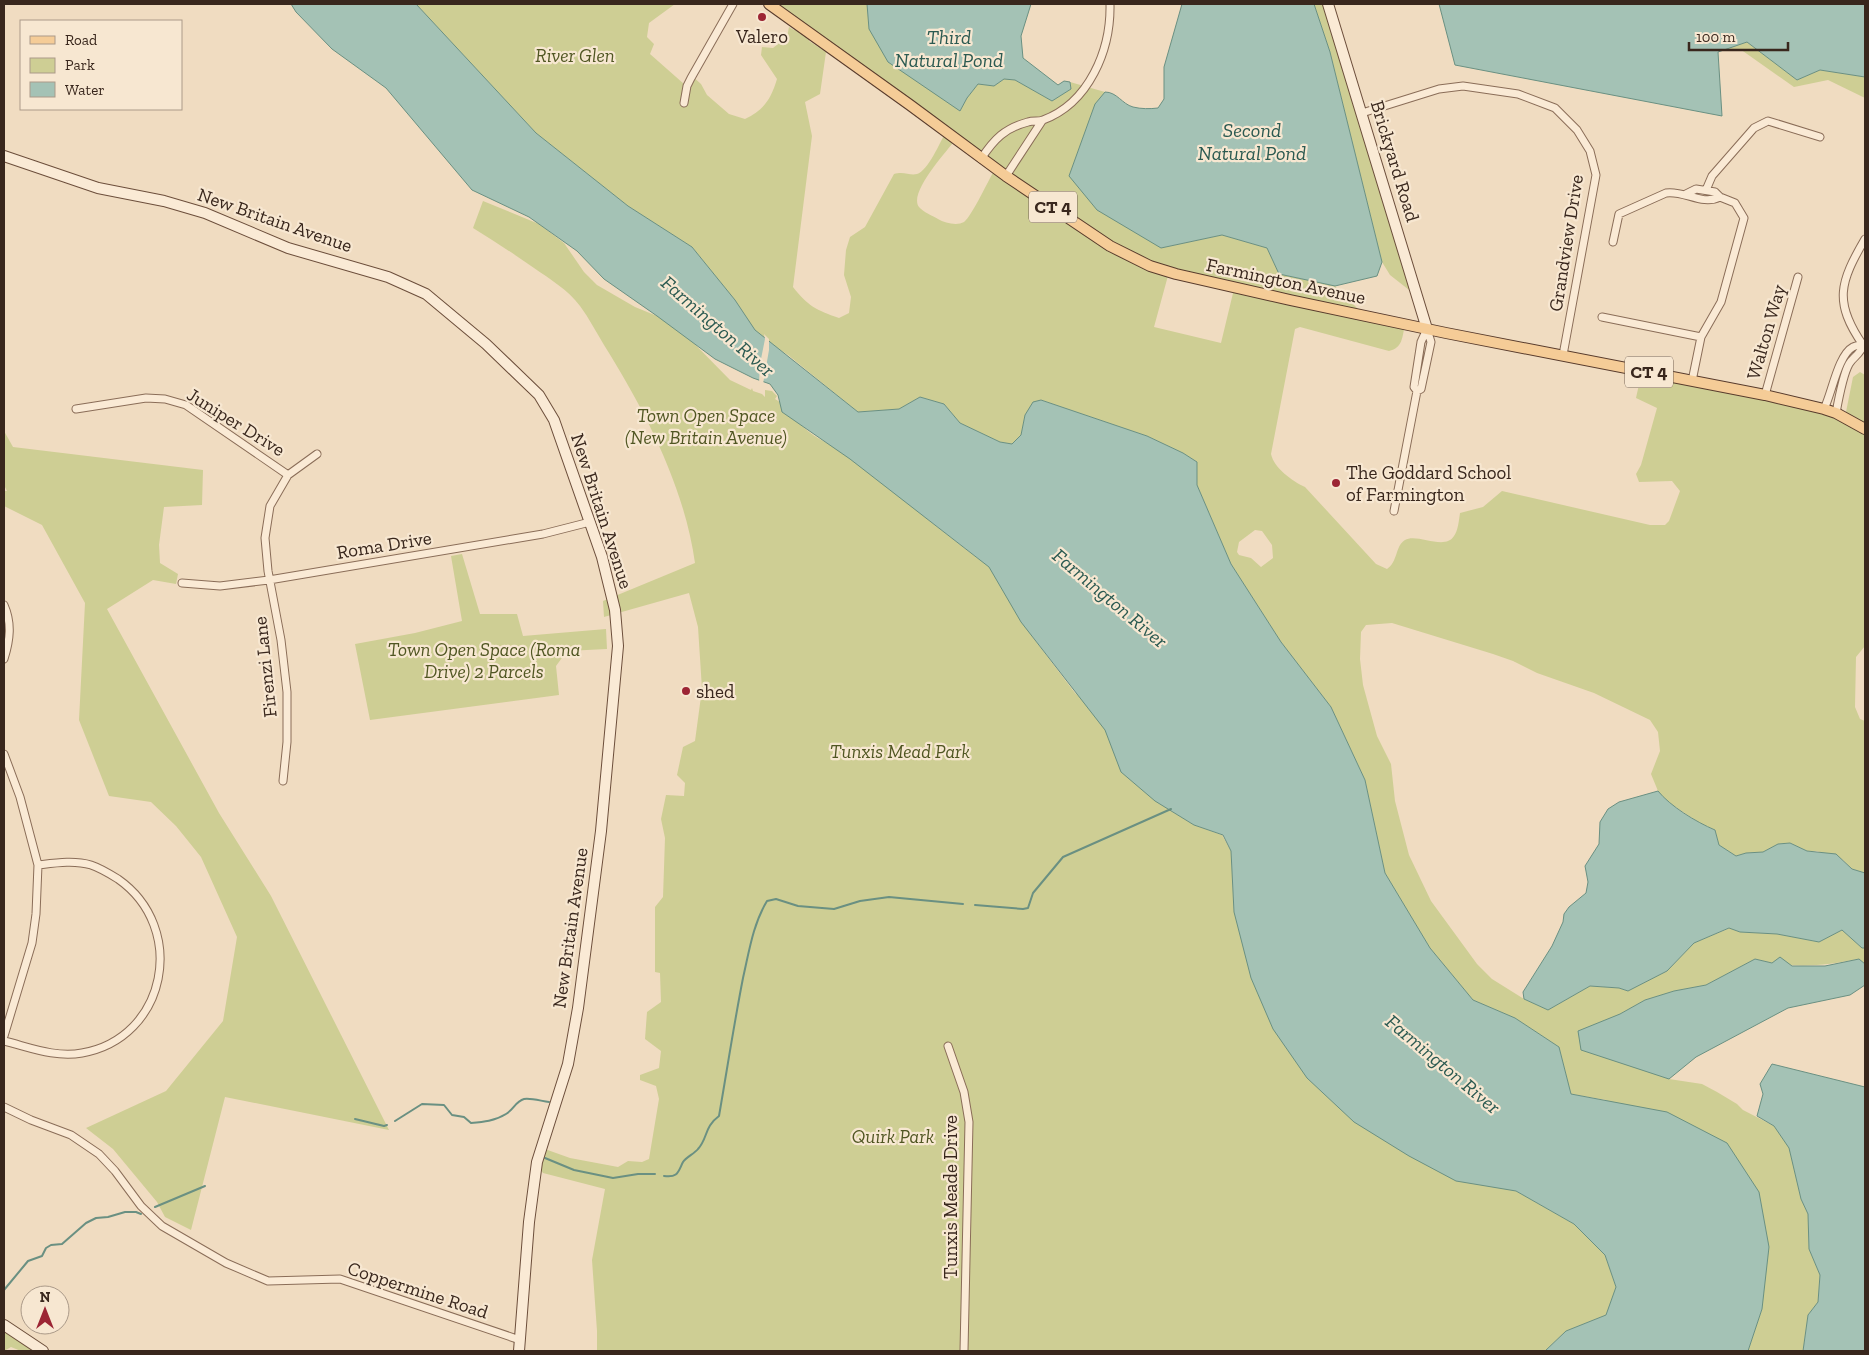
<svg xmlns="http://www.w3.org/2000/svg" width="1869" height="1355" font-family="'Zilla Slab',serif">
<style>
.green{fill:#cece94;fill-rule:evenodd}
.water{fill:#a4c2b5;stroke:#6a9082}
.pier{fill:#f0dcc1}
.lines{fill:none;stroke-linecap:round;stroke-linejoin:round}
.stream{stroke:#6a9082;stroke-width:2}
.street-casing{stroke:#8a6d58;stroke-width:9}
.secondary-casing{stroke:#6c4e3b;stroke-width:12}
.primary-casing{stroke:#583b2c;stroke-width:12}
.street{stroke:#faead5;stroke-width:7}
.secondary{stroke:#faead5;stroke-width:10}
.primary{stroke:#f5cc97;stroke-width:10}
.poi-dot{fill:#9c2534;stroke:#f7e7d1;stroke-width:2}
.labels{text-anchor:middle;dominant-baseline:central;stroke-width:4.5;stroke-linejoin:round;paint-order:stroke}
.shield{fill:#f7e7d1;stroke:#726153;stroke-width:1}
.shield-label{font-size:18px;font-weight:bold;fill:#39271d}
.poi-label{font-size:19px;fill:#39271d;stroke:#f7e7d1;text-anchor:start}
.park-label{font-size:19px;font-style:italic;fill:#505622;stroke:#f7e7d1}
.street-label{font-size:19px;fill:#39271d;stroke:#f7e7d1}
.water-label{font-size:20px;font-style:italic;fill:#2b5a51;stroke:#f7e7d1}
</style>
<rect width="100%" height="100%" fill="#f0dcc1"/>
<!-- green -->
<path class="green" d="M 416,4 L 675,4 L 649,23 L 647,37 L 654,44 L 650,54 L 684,84 L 691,75 L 701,84 L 707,95 L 729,114 L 745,119 C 764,110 771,99 777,79 L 761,55 L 762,47 L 773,48 L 787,37 L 789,27 L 794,30 L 809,32 L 769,4 L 867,4 L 869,29 L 960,111 L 967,98 L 978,84 L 994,86 L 1004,79 L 1015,80 L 1052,101 L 1071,89 L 1070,82 L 1105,92 L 1095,105 L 1069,176 L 1161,248 L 1222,235 L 1267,248 L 1279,274 L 1335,286 L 1366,317 L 1405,325 C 1402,337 1403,348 1389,351 L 1300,327 L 1295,329 L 1271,454 C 1274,468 1292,481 1305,487 L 1376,564 L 1387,569 C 1398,562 1395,546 1405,540 C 1417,533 1445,551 1454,536 C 1458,531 1459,520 1460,513 L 1483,507 L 1502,491 L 1650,525 L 1665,525 L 1669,521 L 1680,491 L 1672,481 L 1639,482 L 1636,474 L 1641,465 L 1657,408 L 1636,398 L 1642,371 L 1845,417 L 1853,377 L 1860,372 L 1865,375 L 1865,646 L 1856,657 L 1855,707 L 1860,719 L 1865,721 L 1865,873 L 1852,869 L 1843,860 L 1817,851 L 1807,851 L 1790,843 L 1778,844 L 1763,852 L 1746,853 L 1736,856 L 1719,845 L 1715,830 L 1701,824 L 1665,800 L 1658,791 L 1651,774 L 1660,751 L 1658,732 L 1650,720 L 1594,693 L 1537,673 L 1513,661 L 1493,654 L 1392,623 L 1366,625 L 1361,632 L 1360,659 L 1363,685 L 1377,736 L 1391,764 L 1395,801 L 1409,855 L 1431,901 L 1477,964 L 1492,979 L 1524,999 L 1548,1010 L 1590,986 L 1619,988 L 1628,991 L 1667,971 L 1694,943 L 1730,928 L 1740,932 L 1777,934 L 1819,942 L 1842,930 L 1862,948 L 1865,948 L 1865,964 L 1859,959 C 1822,966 1792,969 1755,959 L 1706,985 L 1674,991 L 1645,1000 L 1620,1014 L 1669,1079 L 1702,1084 L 1717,1092 L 1737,1104 L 1743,1110 L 1774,1126 L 1789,1147 L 1801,1199 L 1808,1214 L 1809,1249 L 1820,1275 L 1818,1302 L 1808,1315 L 1803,1351 L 1748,1351 L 1762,1309 L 1606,1100 L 1571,1094 L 1559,1047 L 1515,1018 L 1473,1000 L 1430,948 L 1385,873 L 1365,780 L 1331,707 L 1281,642 L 1231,564 L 1197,485 L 1197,462 L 1183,453 L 1147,436 L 1041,400 L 1025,415 L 1021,435 L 1012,444 L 1000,442 L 960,423 L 944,404 L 920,397 L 899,409 L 858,412 L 788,355 L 774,346 L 760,347 L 749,321 L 735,300 L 692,247 L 628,206 L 536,133 ZM 810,33 L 946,132 C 940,142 928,171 917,174 C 910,176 904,171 894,174 L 865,227 L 850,237 L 846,250 L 844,275 L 851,297 L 849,313 L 839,318 C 816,310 808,306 793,287 L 812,136 L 805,102 L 820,94 L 826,52 L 809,41 ZM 956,139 L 995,169 C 989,179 972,216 964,222 C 957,226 945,223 938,219 C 933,216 923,212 919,207 C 908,193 947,151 956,139 ZM 1169,272 L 1234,289 L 1221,343 L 1154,327 ZM 1255,530 L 1262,531 L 1272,545 L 1273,558 L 1261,567 L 1251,558 L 1239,555 L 1237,552 L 1239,542 Z
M 1314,4 L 1328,4 L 1418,297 L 1390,275 L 1382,262 L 1330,52 Z
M 1747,42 L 1797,80 L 1820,70 L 1865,77 L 1865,98 L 1828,80 L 1794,87 L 1740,49 L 1718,51 Z
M 483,201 L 539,224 L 564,243 L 584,272 L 597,285 L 635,307 L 674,323 L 730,380 L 751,390 L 752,388 L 753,391 L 762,394 L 765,397 L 765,390 L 772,391 L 777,396 L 775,399 C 789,407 790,414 800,424 C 811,435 827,445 842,448 L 935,525 L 977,558 L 991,561 L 1031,635 L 1075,693 L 1086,702 L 1168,809 L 1194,825 L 1222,835 L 1231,851 L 1234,912 L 1494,1185 L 1516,1191 L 1574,1224 L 1605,1255 L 1616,1287 L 1606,1315 L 1566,1331 L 1545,1351 L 597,1351 L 597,1331 L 592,1260 L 605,1189 L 543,1173 L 537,1165 L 542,1148 L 570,1158 L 618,1167 L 628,1161 L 642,1162 L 649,1159 L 659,1099 L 656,1086 L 640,1080 L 640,1075 L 659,1068 L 661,1051 L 645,1039 L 647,1012 L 661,1002 L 660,973 L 655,972 L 655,907 L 663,897 L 665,838 L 661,819 L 666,795 L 684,796 L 685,783 L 677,775 L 683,747 L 695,741 L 702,689 L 698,627 L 689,593 L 604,617 L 603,601 L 695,563 C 684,485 645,411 604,345 C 596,332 589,318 580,306 C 568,290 550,279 534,268 C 514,254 494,241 473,228 Z
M 4,431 L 13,447 L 203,470 L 202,505 L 164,507 L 159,545 L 160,563 L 178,574 L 176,584 L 153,580 L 107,609 L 219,813 L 271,896 L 389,1130 L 225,1097 L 191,1230 L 165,1217 L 157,1202 L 113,1149 L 86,1128 L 166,1091 L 223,1021 L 237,937 L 201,857 L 176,826 L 151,802 L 109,796 L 79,720 L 85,603 L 42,525 L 4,506 L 4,491 L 7,491 L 4,485 Z
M 462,554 L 480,614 L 517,614 L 523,636 L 606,629 L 607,649 L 567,651 L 556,666 L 559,695 L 370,720 L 355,644 L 415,633 L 462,621 L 451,556 Z
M 4,1325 L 43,1351 L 21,1351 L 11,1347 L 4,1351 Z"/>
<!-- water -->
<path class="water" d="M 291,4 L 416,4 L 536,133 L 628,206 L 692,247 L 735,300 L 755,330 L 858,412 L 899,409 L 920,397 L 944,404 L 960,423 L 1000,442 L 1012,444 L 1021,435 L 1025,415 L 1033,402 L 1041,400 L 1147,436 L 1183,453 L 1197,462 L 1197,485 L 1231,564 L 1281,642 L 1331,707 L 1365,780 L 1385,873 L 1430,948 L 1473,1000 L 1515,1018 L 1559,1047 L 1571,1094 L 1667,1112 L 1727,1143 L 1759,1192 L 1769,1247 L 1762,1309 L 1748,1351 L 1545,1351 L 1566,1331 L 1606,1315 L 1616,1287 L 1605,1255 L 1574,1224 L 1516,1191 L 1456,1181 L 1409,1156 L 1354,1122 L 1307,1078 L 1273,1029 L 1251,978 L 1234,912 L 1231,851 L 1223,835 L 1194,825 L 1155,801 L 1121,772 L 1105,730 L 1021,622 L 989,567 L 850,459 L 782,412 L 778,395 L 770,384 L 753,378 L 715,359 L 657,316 L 604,279 L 577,251 L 529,217 L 472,190 L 386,88 L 332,49 L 296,12 Z
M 867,4 L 1031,4 L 1021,36 L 1023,58 L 1058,85 L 1064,81 L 1070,82 L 1071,89 L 1052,101 L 1015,80 L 1004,79 L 994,86 L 978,84 L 967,98 L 960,111 L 888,62 L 869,29 Z
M 1182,4 L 1314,4 L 1330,52 L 1382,262 L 1377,276 L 1335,286 L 1279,274 L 1267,248 L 1222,235 L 1161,248 L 1097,210 L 1069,176 L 1095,104 L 1105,92 C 1117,92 1122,104 1133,107 C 1141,109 1150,109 1158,108 L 1164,99 L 1164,67 Z
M 1439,4 L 1865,4 L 1865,77 L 1820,70 L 1797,80 L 1747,42 L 1718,52 L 1722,116 L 1455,65 Z
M 1658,791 C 1670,806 1696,822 1715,830 L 1719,845 L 1736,856 L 1746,853 L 1763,852 L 1778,844 L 1790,843 L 1807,851 L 1836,854 L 1852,869 L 1865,873 L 1865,948 L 1862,948 L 1842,930 L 1819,942 L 1777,934 L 1740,932 L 1729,928 L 1694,943 L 1667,971 L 1628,991 L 1619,988 L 1590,986 L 1548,1010 L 1524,999 L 1523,992 L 1552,946 L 1563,922 L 1564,914 L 1569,907 L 1586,893 L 1588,882 L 1585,866 L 1599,844 L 1600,822 L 1608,809 L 1619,802 Z
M 1780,957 L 1792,966 L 1825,966 L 1859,959 L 1865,964 L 1865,985 L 1850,995 L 1788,1008 L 1696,1057 L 1669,1079 L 1581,1050 L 1578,1031 L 1620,1014 L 1645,1000 L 1674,991 L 1706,985 L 1755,959 L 1772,963 Z
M 1772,1064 L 1865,1087 L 1865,1351 L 1803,1351 L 1808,1315 L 1818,1302 L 1820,1275 L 1809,1249 L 1808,1214 L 1801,1199 L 1789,1148 L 1774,1126 L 1757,1116 L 1763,1094 L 1760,1084 Z"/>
<!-- pier -->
<path class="pier" d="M 764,334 L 769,339 L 769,350 L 763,384 L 759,383 L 760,364 L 765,339 Z"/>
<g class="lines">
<!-- stream -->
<path class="stream" d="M 975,905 L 1023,909 L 1028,908 L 1033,893 L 1063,857 L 1171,809
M 355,1119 L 384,1126 L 387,1125
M 395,1121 L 422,1104 L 444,1105 L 452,1115 L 464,1117 L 471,1123 C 483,1122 495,1121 506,1114 C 513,1110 516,1101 524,1099 C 532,1098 541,1101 549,1102
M 545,1158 L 574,1170 L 613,1178 L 638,1174 L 655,1174
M 664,1176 C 678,1178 678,1172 683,1162 C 686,1157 694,1154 698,1149 C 708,1138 704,1127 719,1116 C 727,1070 734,1024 743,978 C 749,952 753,924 767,901 L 776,899 L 798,906 L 834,909 L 860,901 L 889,897 L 963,904
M 155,1207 L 205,1186
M 4,1290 L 28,1261 L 42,1256 L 46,1248 L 51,1245 L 62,1244 L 86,1223 L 96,1218 L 108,1217 L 125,1212 L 136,1212 L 141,1214"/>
<!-- street casing -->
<g class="street-casing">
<path id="street" d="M 684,103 L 687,86 L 691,78 L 733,4
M 1362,113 L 1439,89 L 1463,86 L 1518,94 L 1555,108 L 1577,130 L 1590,151 L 1596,175 L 1563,355
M 981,159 C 994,139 1005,128 1028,122 C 1033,120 1039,122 1043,120 C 1089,103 1111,50 1110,4
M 1006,176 L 1042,121
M 1706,190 L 1712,176 L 1754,128 L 1768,121 L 1820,137
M 1686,194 L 1696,189 L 1715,192 L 1720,197 L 1735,203 L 1744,218 L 1721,302 L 1701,337 L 1692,381
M 1613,242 L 1619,214 L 1666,193 C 1684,190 1702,206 1720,197
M 1602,317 L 1701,337
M 1863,345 C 1833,302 1840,282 1865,239
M 1417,391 L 1421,389 L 1431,342 L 1427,329
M 1765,395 L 1798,277
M 76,409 L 146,398 L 165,399 L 186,405 L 288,475
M 1824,409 C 1832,393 1838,355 1853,347 C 1856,345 1862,345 1865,344
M 1836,413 C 1838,402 1844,373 1849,364 C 1853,357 1861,354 1863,345
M 1394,511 L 1417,391 L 1414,387 L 1421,342 L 1427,329
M 182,583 L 220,586 L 269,580 L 543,534 L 590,522
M 4,605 C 12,623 10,640 4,659
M 4,754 L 20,797 L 38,865 L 36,914 L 32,943 L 4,1036
M 283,781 L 287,742 L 287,692 L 281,640 L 268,571 L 265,538 L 270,506 L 288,475 L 317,454
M 4,1041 C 29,1047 55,1058 82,1053 C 167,1038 188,928 118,879 C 110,874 100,868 91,865 C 74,860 55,863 38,865
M 948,1046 L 964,1092 L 969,1122 L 964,1351
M 4,1107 L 31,1120 L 71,1135 L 99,1154 L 115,1171 L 141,1206 L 162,1226 L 226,1263 L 268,1281 L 340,1279 L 520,1340"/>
</g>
<!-- secondary casing -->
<g class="secondary-casing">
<path id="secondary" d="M 1328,4 L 1427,329
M 4,156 L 98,188 L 164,201 L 205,213 L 288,248 L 388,277 L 426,294 L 486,344 L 539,395 L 554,420 L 602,557 L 615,610 L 618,646 L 601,831 L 578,1008 L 568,1064 L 537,1162 L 529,1222 L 519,1351
M 4,1325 L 43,1351"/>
</g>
<!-- primary casing -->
<g class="primary-casing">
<path id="primary" d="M 769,4 L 910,105 L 1006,176 L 1110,246 L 1150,266 L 1176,274 L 1290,300 L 1446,333 L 1765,395 L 1824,409 L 1836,413 L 1865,429"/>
</g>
<!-- street -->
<use href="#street" class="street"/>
<!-- secondary -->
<use href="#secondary" class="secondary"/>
<!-- primary -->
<use href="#primary" class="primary"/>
</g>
<!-- markers -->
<g class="poi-dot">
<circle cx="762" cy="17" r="5"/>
<circle cx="1336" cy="483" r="5"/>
<circle cx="686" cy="691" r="5"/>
</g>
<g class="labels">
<!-- shield labels -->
<g class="shield">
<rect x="1029" y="191.5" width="48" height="31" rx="4"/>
<rect x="1625" y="356.5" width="48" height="31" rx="4"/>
</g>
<g class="shield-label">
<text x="1053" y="207">CT 4</text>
<text x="1649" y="372">CT 4</text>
</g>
<!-- poi labels -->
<g class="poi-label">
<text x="762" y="36" text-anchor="middle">Valero</text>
<text x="1346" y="472">The Goddard School<tspan x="1346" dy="22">of Farmington</tspan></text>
<text x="696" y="691">shed</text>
</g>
<!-- park labels -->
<g class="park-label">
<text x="575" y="55">River Glen</text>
<text x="706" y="415">Town Open Space<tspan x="706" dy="22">(New Britain Avenue)</tspan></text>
<text x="484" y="649">Town Open Space (Roma<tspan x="484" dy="22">Drive) 2 Parcels</tspan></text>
<text x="900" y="751">Tunxis Mead Park</text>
<text x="893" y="1136">Quirk Park</text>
</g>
<!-- street labels -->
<g class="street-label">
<text transform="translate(1395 161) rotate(73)">Brickyard Road</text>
<text transform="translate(275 220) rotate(19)">New Britain Avenue</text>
<text transform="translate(1566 243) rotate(-81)">Grandview Drive</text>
<text transform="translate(1286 281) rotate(12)">Farmington Avenue</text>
<text transform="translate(1766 332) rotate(-74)">Walton Way</text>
<text transform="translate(236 422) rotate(32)">Juniper Drive</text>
<text transform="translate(602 511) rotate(72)">New Britain Avenue</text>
<text transform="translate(384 545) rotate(-9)">Roma Drive</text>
<text transform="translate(265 667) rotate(-96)">Firenzi Lane</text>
<text transform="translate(570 928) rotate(-82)">New Britain Avenue</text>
<text transform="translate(950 1197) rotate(-90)">Tunxis Meade Drive</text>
<text transform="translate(418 1290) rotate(18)">Coppermine Road</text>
</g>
<!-- water labels -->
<g class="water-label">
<text x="949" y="37">Third<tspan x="949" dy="23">Natural Pond</tspan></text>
<text x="1252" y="130">Second<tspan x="1252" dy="23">Natural Pond</tspan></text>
<text transform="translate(718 326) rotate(41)">Farmington River</text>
<text transform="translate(1110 598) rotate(40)">Farmington River</text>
<text transform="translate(1443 1064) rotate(40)">Farmington River</text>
</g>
</g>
<!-- border -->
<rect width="1869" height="1355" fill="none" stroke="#39271d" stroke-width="10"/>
<!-- legend -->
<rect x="20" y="20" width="162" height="90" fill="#f7e7d1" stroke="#ab9a89"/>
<rect x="30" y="36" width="25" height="8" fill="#f5cc97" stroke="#ab9a89"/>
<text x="65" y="45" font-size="15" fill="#39271d">Road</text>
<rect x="30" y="58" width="25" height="15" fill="#cece94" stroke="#ab9a89"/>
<text x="65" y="70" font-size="15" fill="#39271d">Park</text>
<rect x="30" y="82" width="25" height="15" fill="#a4c2b5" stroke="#ab9a89"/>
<text x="65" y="95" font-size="15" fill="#39271d">Water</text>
<!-- north arrow -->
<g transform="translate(45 1310)"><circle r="24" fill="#f7e7d1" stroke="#ab9a89"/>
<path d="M0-4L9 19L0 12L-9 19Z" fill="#9c2534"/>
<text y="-8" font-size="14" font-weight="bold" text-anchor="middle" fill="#39271d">N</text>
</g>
<!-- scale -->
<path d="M1689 42v8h99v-8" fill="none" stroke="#39271d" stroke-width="2.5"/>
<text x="1696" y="42" font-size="15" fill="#39271d" stroke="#f7e7d1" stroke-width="4" paint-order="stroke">100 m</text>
</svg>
